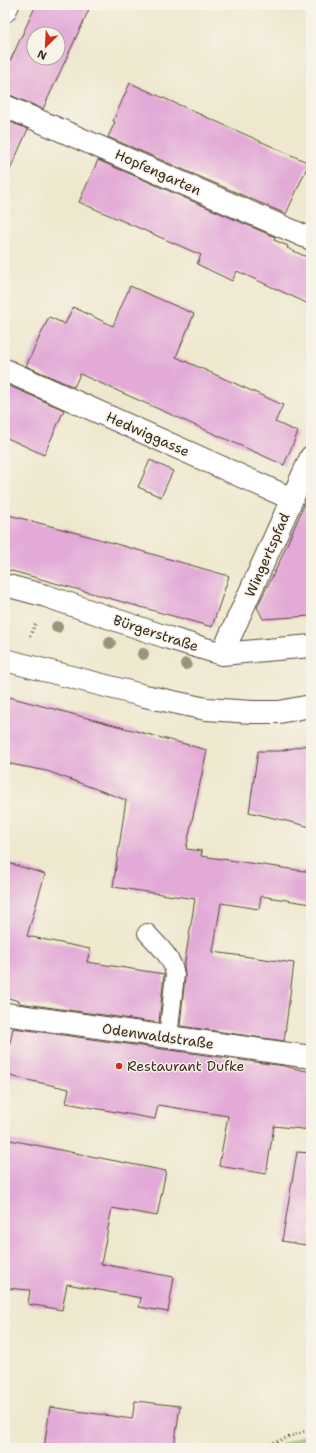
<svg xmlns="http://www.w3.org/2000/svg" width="316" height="1453" font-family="'Shantell Sans',sans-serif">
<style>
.green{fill:#98cb7b;stroke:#6a7a4c}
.building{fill:#e3aad7;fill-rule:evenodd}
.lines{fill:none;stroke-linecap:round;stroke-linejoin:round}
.service-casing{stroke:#564638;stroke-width:20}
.minor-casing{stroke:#564638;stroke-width:24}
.tertiary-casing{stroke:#564638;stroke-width:24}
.path{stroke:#564638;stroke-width:2.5;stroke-dasharray:1 3;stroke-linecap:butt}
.service{stroke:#fff;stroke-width:18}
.minor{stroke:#fff;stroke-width:22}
.tertiary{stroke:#fff;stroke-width:22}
.tree{fill:#98967a}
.poi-dot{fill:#c8321e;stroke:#f7f3e8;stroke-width:1.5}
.labels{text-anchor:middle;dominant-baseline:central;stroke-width:3;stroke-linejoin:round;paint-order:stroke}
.street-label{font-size:14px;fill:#3b2a1e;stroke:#f7f3e8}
.poi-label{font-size:14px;fill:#3b2a1e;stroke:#f7f3e8;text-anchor:start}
</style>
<rect width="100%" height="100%" fill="#f7f3e8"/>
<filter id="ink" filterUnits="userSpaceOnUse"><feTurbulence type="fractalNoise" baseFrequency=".025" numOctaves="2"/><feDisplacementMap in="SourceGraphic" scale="8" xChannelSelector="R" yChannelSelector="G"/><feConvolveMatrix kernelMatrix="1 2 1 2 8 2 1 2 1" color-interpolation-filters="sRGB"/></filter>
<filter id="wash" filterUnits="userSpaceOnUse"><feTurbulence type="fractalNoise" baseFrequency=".012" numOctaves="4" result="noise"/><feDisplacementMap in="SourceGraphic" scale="16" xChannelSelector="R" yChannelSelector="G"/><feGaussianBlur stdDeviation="0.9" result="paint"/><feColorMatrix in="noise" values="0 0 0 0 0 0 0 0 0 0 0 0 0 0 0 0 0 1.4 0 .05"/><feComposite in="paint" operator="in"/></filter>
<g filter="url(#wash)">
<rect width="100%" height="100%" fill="#eee8ce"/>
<!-- green -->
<path class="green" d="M 311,1433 L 311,1448 L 274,1448 Z"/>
<g id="blocks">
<!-- building -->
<path class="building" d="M 36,5 L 91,5 L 43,109 L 10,95 L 5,94 L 5,72 ZM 34,34 L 58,34 L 58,58 L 34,58 Z
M 130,83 L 309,163 L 286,214 L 108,137 L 115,122 L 113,121 Z
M 5,120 L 28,129 L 5,181 Z
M 98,160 L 275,237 L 274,240 L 288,246 L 287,248 L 311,259 L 311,305 L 237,271 L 232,281 L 197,264 L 201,255 L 79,202 Z
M 130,286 L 194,314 L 176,357 L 283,405 L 275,422 L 298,432 L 284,465 L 80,374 L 74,387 L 26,366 L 49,317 L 65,324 L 73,307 L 113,326 Z
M 5,384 L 64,410 L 44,455 L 5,437 Z
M 150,460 L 173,471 L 161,497 L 138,487 Z
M 311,489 L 311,616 L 263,619 L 257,607 L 278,565 Z
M 5,514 L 88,536 L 229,576 L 212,627 L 5,569 Z
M 5,696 L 207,750 L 186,849 L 202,851 L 201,856 L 311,872 L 311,904 L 261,896 L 259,909 L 221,903 L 213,952 L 294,963 L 284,1041 L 180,1026 L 185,976 L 184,967 L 195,899 L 113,887 L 126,800 L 47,771 L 5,763 Z
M 311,744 L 311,827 L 249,812 L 258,751 L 280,751 Z
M 5,862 L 45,874 L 27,936 L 90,949 L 87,962 L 164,974 L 159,1023 L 19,1003 L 19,1001 L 5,997 Z
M 13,1028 L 284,1066 L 311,1072 L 311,1130 L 274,1126 L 266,1174 L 219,1166 L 228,1116 L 158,1105 L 155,1119 L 66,1103 L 69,1089 L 5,1075 L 5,1067 Z
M 5,1139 L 166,1171 L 157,1216 L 112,1208 L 101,1264 L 174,1277 L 168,1312 L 139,1307 L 141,1298 L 67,1284 L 62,1310 L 28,1304 L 30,1290 L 5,1288 Z
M 297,1152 L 311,1153 L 311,1246 L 282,1241 Z
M 135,1401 L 180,1406 L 174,1448 L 44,1448 L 50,1407 L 132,1419 Z"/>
</g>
</g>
<g filter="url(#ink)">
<use href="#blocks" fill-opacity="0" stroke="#564638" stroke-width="1"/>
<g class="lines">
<!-- service casing -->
<g class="service-casing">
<path id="service" d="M 147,933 C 158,945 173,958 175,975 L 168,1037"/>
</g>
<!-- minor casing -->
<g class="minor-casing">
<path id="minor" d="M 5,11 L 8,5
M 5,106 L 311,239
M 5,370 L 292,499
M 5,585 L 46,596 L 169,638 L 222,654 L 311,646
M 222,654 L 311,457
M 5,1014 L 311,1057"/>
</g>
<!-- tertiary casing -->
<g class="tertiary-casing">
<path id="tertiary" d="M 5,660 L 145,696 L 206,709 L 252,712 L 279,712 L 311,706"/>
</g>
<!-- path -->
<path class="path" d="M 30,636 L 36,623
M 258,1448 L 311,1429"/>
<!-- service -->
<use href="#service" class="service"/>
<!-- minor -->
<use href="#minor" class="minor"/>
<!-- tertiary -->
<use href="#tertiary" class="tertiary"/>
</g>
<!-- trees -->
<g class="tree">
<circle cx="57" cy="627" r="6"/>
<circle cx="110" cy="643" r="6"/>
<circle cx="143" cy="654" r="6"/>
<circle cx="186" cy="664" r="6"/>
</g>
</g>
<!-- markers -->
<circle class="poi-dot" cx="119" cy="1066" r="4"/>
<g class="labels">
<!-- street labels -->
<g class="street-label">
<text transform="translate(158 172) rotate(24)">Hopfengarten</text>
<text transform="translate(148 434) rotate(24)">Hedwiggasse</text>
<text transform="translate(267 555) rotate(-66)">Wingertspfad</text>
<text transform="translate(156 633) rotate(18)">Bürgerstraße</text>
<text transform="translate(158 1036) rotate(8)">Odenwaldstraße</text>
</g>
<!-- poi labels -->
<g class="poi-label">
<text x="127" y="1066">Restaurant Dufke</text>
</g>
</g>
<!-- margin -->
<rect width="316" height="1453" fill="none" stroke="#f7f3e8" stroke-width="20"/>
<!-- north arrow -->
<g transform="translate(46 46) rotate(204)"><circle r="19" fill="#f7f3e8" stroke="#aca397"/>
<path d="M0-3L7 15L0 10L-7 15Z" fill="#c8321e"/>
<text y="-6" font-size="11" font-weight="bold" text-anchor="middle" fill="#3b2a1e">N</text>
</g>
</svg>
